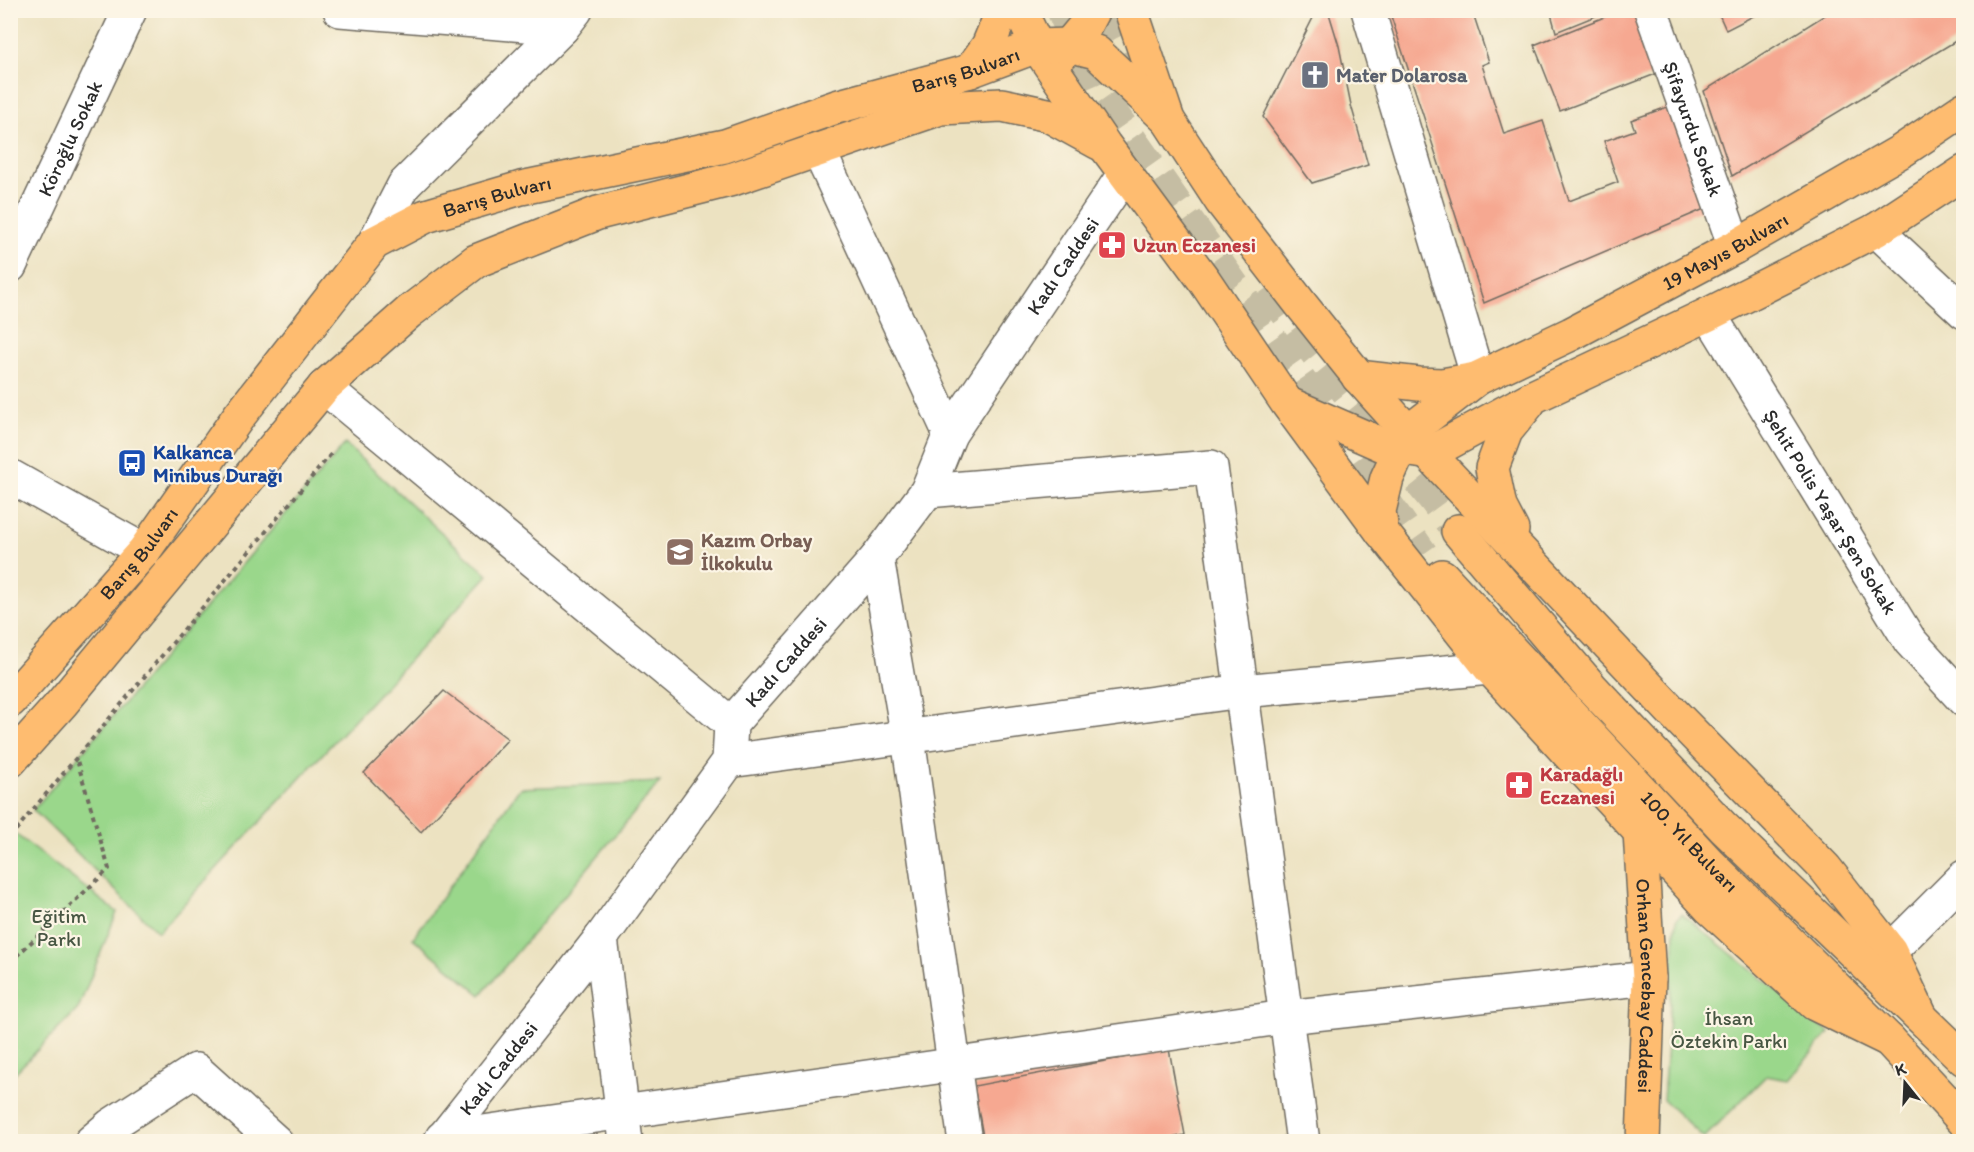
<svg xmlns="http://www.w3.org/2000/svg" width="1974" height="1152" font-family="Itim,sans-serif">
<style>
.green{fill:#9ad78b;stroke:#62815b;stroke-width:1.5}
.building{fill:#f6a891}
.lines{fill:none;stroke-linecap:round;stroke-linejoin:round}
.major-tunnel{stroke:#c5bda3;stroke-width:33;stroke-dasharray:33 16;stroke-linecap:butt}
.minor-casing{stroke:#6f6b60;stroke-width:36}
.major-casing{stroke:#6f6b60;stroke-width:36}
.path{stroke:#6f6b60;stroke-width:4;stroke-dasharray:4.5 4.5;stroke-linecap:butt}
.minor{stroke:#fff;stroke-width:33}
.major{stroke:#febc70;stroke-width:33}
.labels{text-anchor:middle;dominant-baseline:central;stroke-width:4.5;stroke-linejoin:round;paint-order:stroke}
.street-label{font-size:20px;fill:#2b2b2b;stroke:#fcf5e5}
.worship-label{font-size:20px;font-weight:bold;fill:#5b616d;stroke:#fcf5e5;text-anchor:start}
.health-label{font-size:20px;font-weight:bold;fill:#be3a42;stroke:#fcf5e5;text-anchor:start}
.transit-label{font-size:20px;font-weight:bold;fill:#164399;stroke:#fcf5e5;text-anchor:start}
.education-label{font-size:20px;font-weight:bold;fill:#785e54;stroke:#fcf5e5;text-anchor:start}
.park-label{font-size:20px;fill:#475643;stroke:#fcf5e5}
</style>
<rect width="100%" height="100%" fill="#fcf5e5"/>
<filter id="ink" filterUnits="userSpaceOnUse"><feTurbulence type="fractalNoise" baseFrequency=".0167" numOctaves="2"/><feDisplacementMap in="SourceGraphic" scale="12" xChannelSelector="R" yChannelSelector="G"/><feConvolveMatrix kernelMatrix="1 2 1 2 8 2 1 2 1" color-interpolation-filters="sRGB"/></filter>
<filter id="wash" filterUnits="userSpaceOnUse"><feTurbulence type="fractalNoise" baseFrequency=".008" numOctaves="4" result="noise"/><feDisplacementMap in="SourceGraphic" scale="24" xChannelSelector="R" yChannelSelector="G"/><feGaussianBlur stdDeviation="1.35" result="paint"/><feColorMatrix in="noise" values="0 0 0 0 0 0 0 0 0 0 0 0 0 0 0 0 0 1.4 0 .05"/><feComposite in="paint" operator="in"/></filter>
<g filter="url(#wash)">
<rect width="100%" height="100%" fill="#ece2c1"/>
<!-- green -->
<path class="green" d="M 345,444 L 488,575 L 158,932 L 33,810 Z
M 660,782 L 481,995 L 413,938 L 520,788 Z
M 10,830 L 117,912 L 78,1009 L 11,1077 Z
M 1682,914 L 1829,1033 L 1788,1080 L 1766,1076 L 1704,1138 L 1663,1100 L 1676,920 Z"/>
<g id="blocks">
<!-- building -->
<path class="building" d="M 1317,10 L 1328,10 L 1339,46 L 1351,105 L 1368,165 L 1312,183 L 1263,117 Z
M 1389,10 L 1413,10 L 1415,16 L 1432,10 L 1472,10 L 1489,62 L 1482,65 L 1504,134 L 1543,121 L 1569,201 L 1618,182 L 1604,141 L 1635,130 L 1631,120 L 1673,105 L 1709,207 L 1484,303 Z
M 1550,10 L 1608,10 L 1608,11 L 1556,32 Z
M 1622,10 L 1643,10 L 1666,70 L 1560,111 L 1534,45 Z
M 1717,10 L 1765,10 L 1726,30 Z
M 1833,10 L 1964,10 L 1964,36 L 1732,176 L 1704,91 Z
M 444,691 L 508,739 L 421,832 L 364,773 Z
M 1169,1049 L 1185,1135 L 1153,1142 L 984,1142 L 974,1086 Z"/>
</g>
</g>
<g filter="url(#ink)">
<use href="#blocks" fill-opacity="0" stroke="#6f6b60" stroke-width="1.5"/>
<g class="lines">
<!-- major-tunnel -->
<path class="major-tunnel" d="M 1063,10 L 1099,95 L 1422,555
M 1099,10 L 1140,91
M 1268,287 L 1315,351 L 1436,501 L 1458,531"/>
<!-- minor casing -->
<g class="minor-casing">
<g id="minor">
<path d="M 340,10 L 562,28"/>
<path d="M 1368,10 L 1478,378"/>
<path id="s1" d="M 1651,10 L 1735,247"/>
<path d="M 819,151 L 950,434"/>
<path d="M 1876,230 L 1964,312"/>
<path d="M 374,243 L 404,185 L 562,28 L 576,10"/>
<path id="s2" d="M 10,266 L 130,10"/>
<path id="s3" d="M 1709,314 L 1910,641 L 1964,700"/>
<path d="M 324,387 L 731,724"/>
<path d="M 10,476 L 144,551"/>
<path d="M 927,491 L 1211,467 L 1303,1142"/>
<path d="M 877,558 L 908,738 L 965,1142"/>
<path d="M 729,761 L 1242,691 L 1490,668"/>
<path d="M 601,938 L 626,1142"/>
<path d="M 1890,951 L 1964,877"/>
<path d="M 442,1138 L 1286,1017 L 1649,978"/>
<path d="M 91,1142 L 111,1125 L 196,1070 L 276,1142"/>
<path id="s4" d="M 440,1142 L 601,938 L 729,761 L 731,724 L 877,558 L 927,491 L 950,434 L 1125,173"/>
</g>
</g>
<!-- major casing -->
<g class="major-casing">
<g id="major">
<path d="M 1020,10 L 1037,46 L 1105,146 L 1204,280 L 1287,403 L 1382,532 L 1490,668 L 1710,908 L 1815,1004 L 1889,1040"/>
<path d="M 1131,10 L 1168,120 L 1221,201 L 1303,307 L 1362,381 L 1408,432 L 1679,719 L 1825,868 L 1890,951 L 1921,1017"/>
<path d="M 1055,59 L 1059,57 L 1084,27 L 1093,10"/>
<path d="M 970,71 L 988,46 L 1003,10"/>
<path d="M 1358,377 L 1419,384 L 1442,385 L 1476,379"/>
<path d="M 1289,404 L 1385,446 L 1430,453 L 1535,396 L 1709,314 L 1876,230 L 1964,172"/>
<path d="M 1512,530 L 1500,507 L 1492,468 L 1506,431 L 1528,404"/>
<path d="M 1458,531 L 1591,687 L 1723,827 L 1964,1059"/>
<path id="s5" d="M 1382,532 L 1379,511 L 1387,478 L 1408,432 L 1478,378 L 1571,334 L 1735,247 L 1903,150 L 1964,109"/>
<path id="s6" d="M 1442,576 L 1708,862 L 1889,1040 L 1964,1121"/>
<path id="s7" d="M 10,701 L 144,551 L 239,416 L 374,243 L 426,216 L 521,188 L 725,146 L 836,107 L 970,71 L 1037,46 L 1069,45 L 1096,52 L 1168,120"/>
<path d="M 10,761 L 62,703 L 324,387 L 409,312 L 476,261 L 598,213 L 733,179 L 941,108 L 1002,105 L 1048,115 L 1099,143"/>
<path id="s8" d="M 1640,832 L 1649,978 L 1643,1142"/>
</g>
</g>
<!-- path -->
<path class="path" d="M 10,837 L 331,454
M 10,962 L 109,869 L 76,757"/>
<!-- minor -->
<use href="#minor" class="minor"/>
<!-- major -->
<use href="#major" class="major"/>
</g>
</g>
<!-- icons -->
<defs>
<g id="church-square" transform="scale(1.5)"><rect x="-9" y="-9" width="18" height="18" rx="4" fill="#6b7280" stroke="#fcf5e5"/><path d="M-1.2-6h2.4v3.5h3.3v2.4h-3.3V6h-2.4V-.1h-3.3v-2.4h3.3Z" fill="#fff"/></g>
<g id="pharmacy-square" transform="scale(1.5)"><rect x="-9" y="-9" width="18" height="18" rx="4" fill="#e0444e" stroke="#fcf5e5"/><path d="M-2-6h4v4h4v4h-4v4h-4v-4h-4v-4h4Z" fill="#fff"/></g>
<g id="bus-square" transform="scale(1.5)"><rect x="-9" y="-9" width="18" height="18" rx="4" fill="#1a4fb4" stroke="#fcf5e5"/><path d="M-5-6H5V4H4V6H2V4H-2V6H-4V4H-5ZM-3.5-4V0h7V-4ZM-3.5 1.2v1.5H-2V1.2ZM2 1.2v1.5H3.5V1.2Z" fill="#fff"/></g>
<g id="school-square" transform="scale(1.5)"><rect x="-9" y="-9" width="18" height="18" rx="4" fill="#8d6e63" stroke="#fcf5e5"/><path d="M0-5L7-2L0 1L-7-2ZM-4 1L0 2.5L4 1V4Q0 6-4 4Z" fill="#fff"/></g>
</defs>
<g fill-rule="evenodd">
<use href="#church-square" x="1315" y="75"/>
<use href="#pharmacy-square" x="1112" y="245"/>
<use href="#bus-square" x="132" y="463"/>
<use href="#school-square" x="680" y="552"/>
<use href="#pharmacy-square" x="1519" y="785"/>
</g>
<g class="labels">
<!-- street labels -->
<g class="street-label">
<text stroke="none"><textPath href="#s7" startOffset="1204">Barış Bulvarı</textPath></text>
<text stroke="none"><textPath href="#s1" startOffset="126">Şifayurdu Sokak</textPath></text>
<text stroke="none"><textPath href="#s2" startOffset="141">Köroğlu Sokak</textPath></text>
<text stroke="none"><textPath href="#s7" startOffset="718">Barış Bulvarı</textPath></text>
<text stroke="none"><textPath href="#s5" startOffset="472">19 Mayıs Bulvarı</textPath></text>
<text stroke="none"><textPath href="#s4" startOffset="1084">Kadı Caddesi</textPath></text>
<text stroke="none"><textPath href="#s3" startOffset="232">Şehit Polis Yaşar Şen Sokak</textPath></text>
<text stroke="none"><textPath href="#s7" startOffset="196">Barış Bulvarı</textPath></text>
<text stroke="none"><textPath href="#s4" startOffset="598">Kadı Caddesi</textPath></text>
<text stroke="none"><textPath href="#s6" startOffset="363">100. Yıl Bulvarı</textPath></text>
<text stroke="none"><textPath href="#s8" startOffset="154">Orhan Gencebay Caddesi</textPath></text>
<text stroke="none"><textPath href="#s4" startOffset="94">Kadı Caddesi</textPath></text>
</g>
<!-- worship labels -->
<g class="worship-label">
<text x="1336" y="75">Mater Dolarosa</text>
</g>
<!-- health labels -->
<g class="health-label">
<text x="1133" y="245">Uzun Eczanesi</text>
<text x="1540" y="774">Karadağlı<tspan x="1540" dy="23">Eczanesi</tspan></text>
</g>
<!-- transit labels -->
<g class="transit-label">
<text x="153" y="452">Kalkanca<tspan x="153" dy="23">Minibus Durağı</tspan></text>
</g>
<!-- education labels -->
<g class="education-label">
<text x="701" y="540">Kazım Orbay<tspan x="701" dy="23">İlkokulu</tspan></text>
</g>
<!-- park labels -->
<g class="park-label">
<text x="59" y="916">Eğitim<tspan x="59" dy="23">Parkı</tspan></text>
<text x="1729" y="1018">İhsan<tspan x="1729" dy="23">Öztekin Parkı</tspan></text>
</g>
</g>
<!-- margin -->
<rect width="1974" height="1152" fill="none" stroke="#fcf5e5" stroke-width="36"/>
<!-- north arrow -->
<g transform="translate(1905 1083) rotate(342)" stroke="#fcf5e5" stroke-width="4.5" paint-order="stroke">
<path d="M0-4.5L10 22L0 15L-10 22Z" fill="#2b2b2b"/>
<text y="-9" font-size="16" font-weight="bold" text-anchor="middle" fill="#2b2b2b">K</text>
</g>
</svg>
